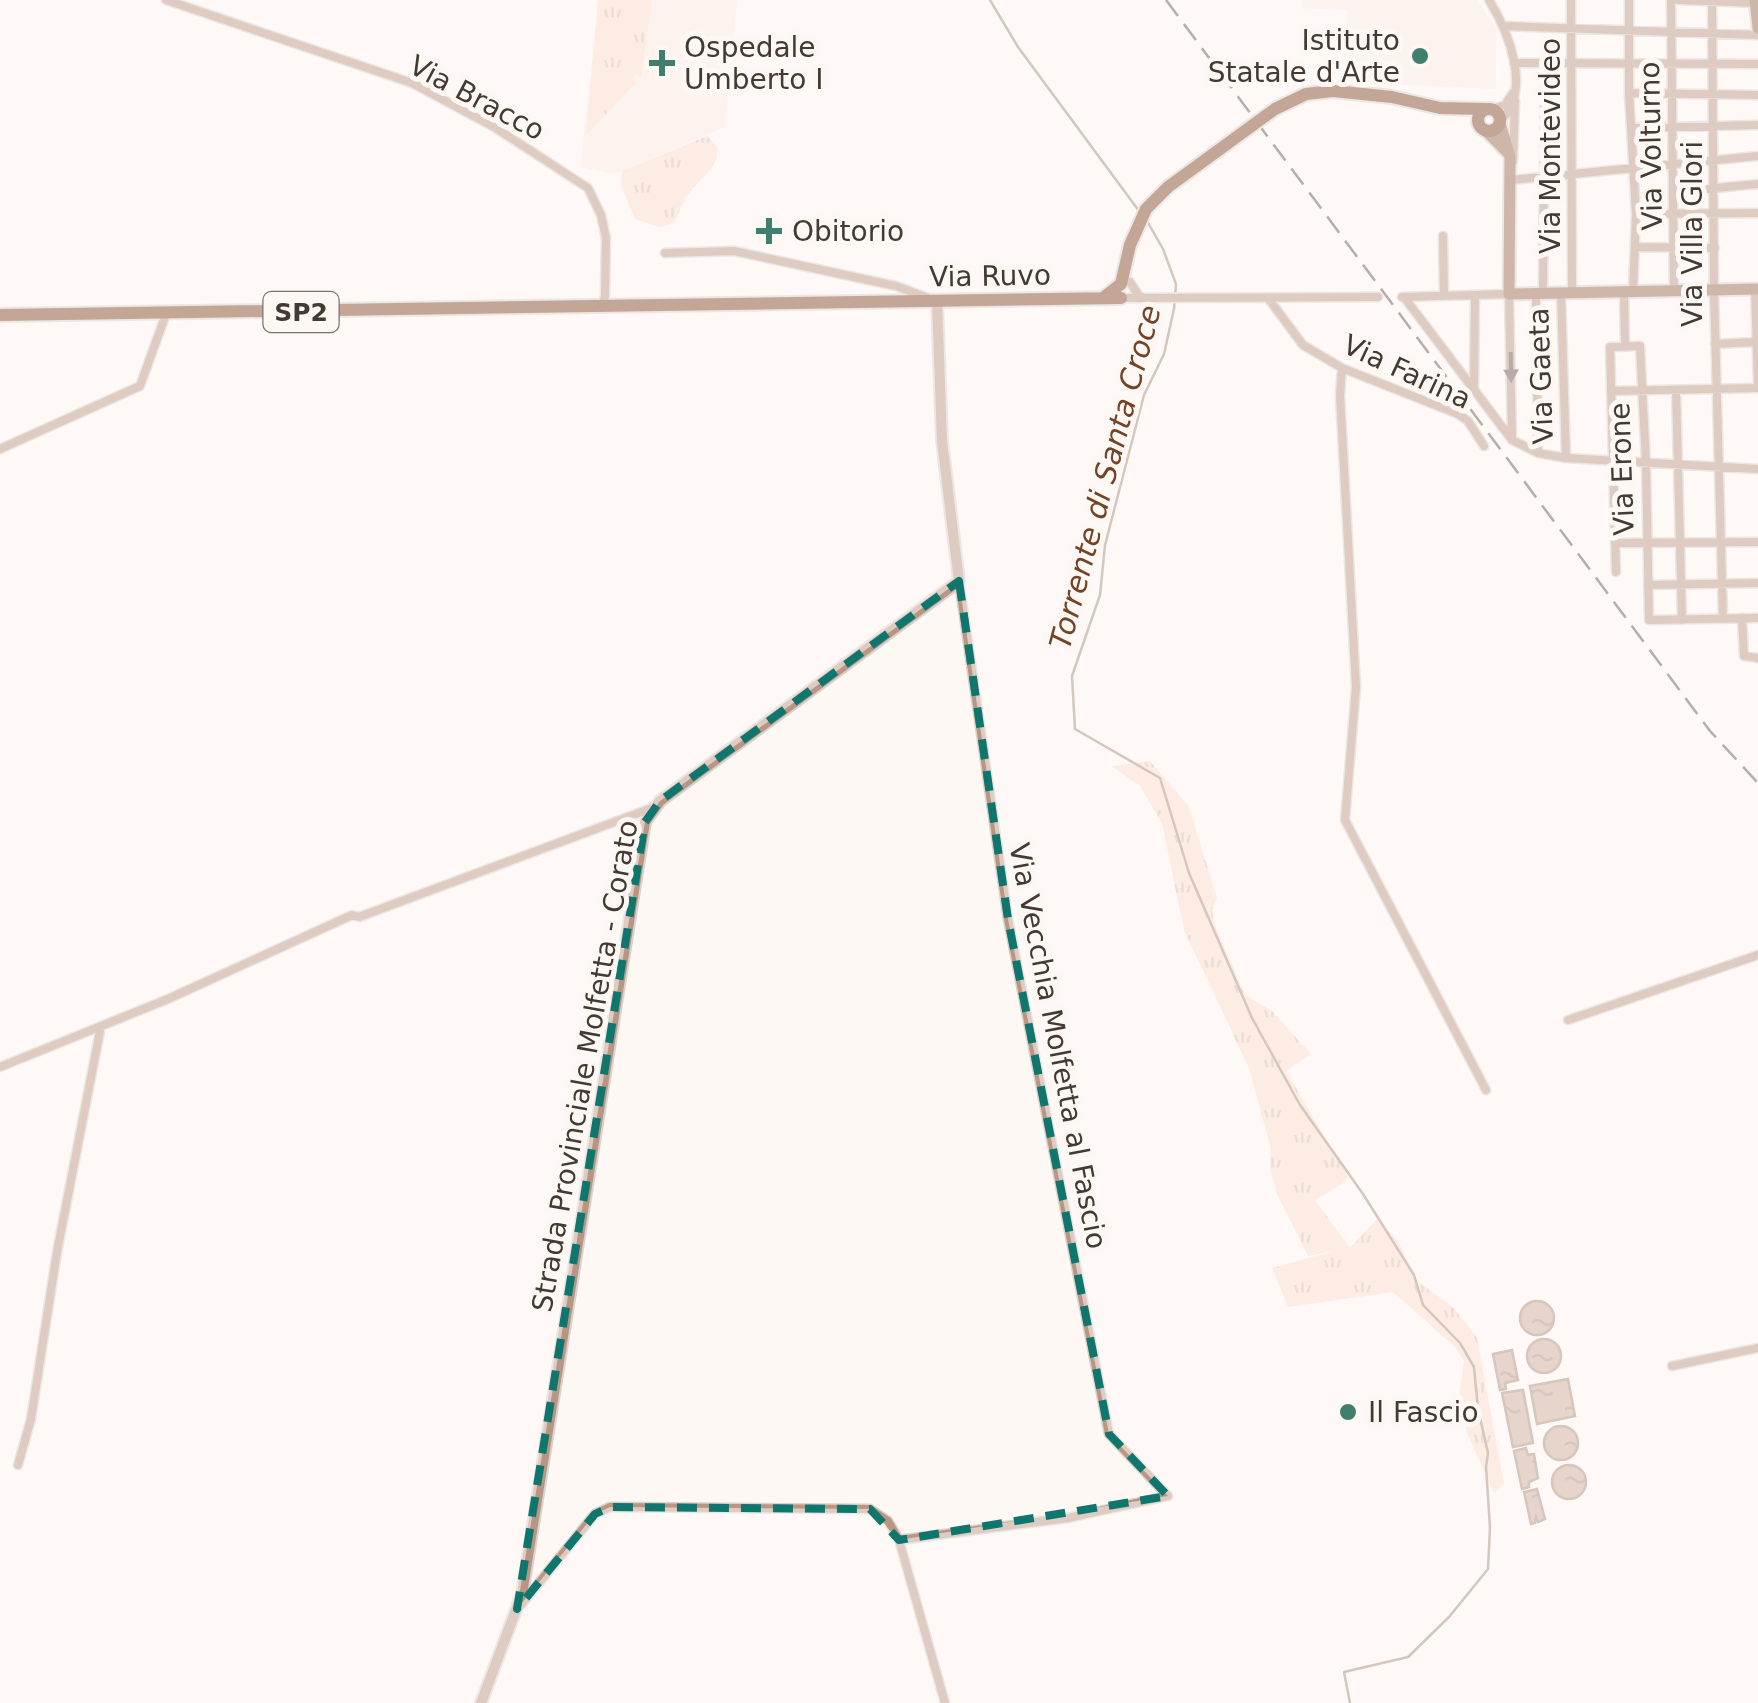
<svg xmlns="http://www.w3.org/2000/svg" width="1758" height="1703" font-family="'DejaVu Sans',sans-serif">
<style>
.built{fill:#fcede5}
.grass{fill:url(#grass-tufts)}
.water{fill:url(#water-ripples);stroke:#a4897a;stroke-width:2.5}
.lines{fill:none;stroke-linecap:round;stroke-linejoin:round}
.stream{stroke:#a4897a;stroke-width:2.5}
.minor-casing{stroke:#d9d2ce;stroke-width:11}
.tertiary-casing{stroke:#d9d2ce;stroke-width:14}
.secondary-casing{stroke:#d9d2ce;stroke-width:15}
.primary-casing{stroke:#d9d2ce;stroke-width:16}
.minor{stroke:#b89683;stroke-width:8}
.tertiary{stroke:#b89683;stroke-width:10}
.secondary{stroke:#96664b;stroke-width:11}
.primary{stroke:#7c4320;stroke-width:12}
.rail{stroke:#5f554f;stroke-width:2.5;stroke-dasharray:20 10;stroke-linecap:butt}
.primary-bridge-casing{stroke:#d9d2ce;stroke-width:16;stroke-linecap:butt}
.primary-bridge{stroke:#7c4320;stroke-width:12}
.oneway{fill:#625147}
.marked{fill:none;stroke:#0f766e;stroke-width:8;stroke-dasharray:20 12;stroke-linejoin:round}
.poi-dot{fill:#407f6d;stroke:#fef8f5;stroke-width:4}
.labels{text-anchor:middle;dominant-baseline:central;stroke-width:10;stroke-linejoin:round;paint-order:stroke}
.shield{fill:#fef8f5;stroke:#7c736d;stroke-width:2.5}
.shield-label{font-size:25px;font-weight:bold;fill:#453a33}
.poi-label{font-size:28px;fill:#453a33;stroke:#fef8f5;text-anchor:start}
.street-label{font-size:28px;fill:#453a33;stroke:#fef8f5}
.water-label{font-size:30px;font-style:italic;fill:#734326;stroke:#fef8f5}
</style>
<defs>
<pattern id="grass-tufts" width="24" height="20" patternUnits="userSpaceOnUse" patternTransform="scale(2.5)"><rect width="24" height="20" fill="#fbdece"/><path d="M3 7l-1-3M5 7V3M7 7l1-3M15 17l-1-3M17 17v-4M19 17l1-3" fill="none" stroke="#d8bfb1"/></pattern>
<pattern id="water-ripples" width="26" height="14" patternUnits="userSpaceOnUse" patternTransform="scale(2.5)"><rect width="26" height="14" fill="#cdab98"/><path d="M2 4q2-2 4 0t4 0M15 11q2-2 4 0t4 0" fill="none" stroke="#a88c7d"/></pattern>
</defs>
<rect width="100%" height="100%" fill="#fef8f5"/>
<!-- built -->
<path class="built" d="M 599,0 L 737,0 L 725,127 L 615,174 L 580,167 Z
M 1302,0 L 1478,0 L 1496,29 L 1496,89 L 1342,82 L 1347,10 L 1301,8 Z
M 761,219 L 779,220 L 776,244 L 758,242 Z"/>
<!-- grass -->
<path class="grass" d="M 598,0 L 652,0 L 641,77 L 636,74 L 633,78 L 636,83 L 586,135 Z
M 707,136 L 718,148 C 717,170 703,175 691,191 C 683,200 679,212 674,223 L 659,227 L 635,219 L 621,185 L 622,171 Z
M 1150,761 L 1189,807 L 1217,898 L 1212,910 L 1214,923 L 1245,995 L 1272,1011 L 1311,1054 L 1286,1071 L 1348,1177 L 1345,1182 L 1315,1200 L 1350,1248 L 1377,1219 L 1398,1241 L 1417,1281 L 1454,1308 L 1477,1338 L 1504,1484 L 1494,1493 L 1467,1433 L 1459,1399 L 1464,1361 L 1455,1347 L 1393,1292 L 1288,1307 L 1272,1268 L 1338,1250 L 1308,1256 L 1277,1194 L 1270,1170 L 1271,1149 L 1249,1068 L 1184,930 L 1162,823 L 1140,786 L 1111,766 Z"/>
<!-- water -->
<path class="water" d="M1520 1318a17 17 0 1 1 34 0a17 17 0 1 1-34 0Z
M1527 1356a17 17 0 1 1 34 0a17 17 0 1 1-34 0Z
M 1512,1350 L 1518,1380 L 1505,1383 L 1506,1389 L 1500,1390 L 1493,1354 Z
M 1568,1379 L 1575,1416 L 1537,1424 L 1530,1386 Z
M 1523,1390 L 1533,1443 L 1513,1447 L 1502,1393 Z
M1544 1443a17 17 0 1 1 34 0a17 17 0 1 1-34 0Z
M 1526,1448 L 1528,1455 L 1534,1454 L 1538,1478 L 1529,1482 L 1529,1487 L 1522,1489 L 1514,1451 Z
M1552 1482a17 17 0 1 1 34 0a17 17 0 1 1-34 0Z
M 1537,1489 L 1545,1519 L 1538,1522 L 1536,1517 L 1535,1523 L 1531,1524 L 1524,1492 Z"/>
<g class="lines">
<!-- stream -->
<path class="stream" d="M 990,0 L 1018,47 L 1139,211
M 1147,221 L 1163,249 L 1176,284 L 1174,309 L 1164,354 L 1144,395 L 1105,545 L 1100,595 L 1072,676 L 1075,729 L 1160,778 L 1189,873 L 1252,1018 L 1300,1105 L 1363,1194 L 1414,1275 L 1423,1305 L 1460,1343 L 1474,1367 L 1478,1409 L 1488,1453 L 1486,1467 L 1490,1527 L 1488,1569 L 1449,1617 L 1408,1657 L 1344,1672 L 1350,1703"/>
<!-- minor casing -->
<g class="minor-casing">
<path id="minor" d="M 166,0 L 412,83 L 494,127 L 588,188 L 601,215 L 606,238 L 605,296 L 602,307
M 1489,0 C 1508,31 1533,90 1500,121
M 1571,0 L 1572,293
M 1629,0 L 1629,93 L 1636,214 L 1633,292
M 1671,0 L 1674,291
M 1678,0 L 1758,3
M 1712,0 L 1714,290 L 1723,618
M 1505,26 L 1758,35
M 1514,63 L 1758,64
M 1629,93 L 1758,95
M 1493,109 L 1505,105 L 1513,93
M 1631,128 L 1758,125
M 1513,161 L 1515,101
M 1511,180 L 1758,156
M 1673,192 L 1758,184
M 1636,214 L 1758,213
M 1443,236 L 1444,296
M 1635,247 L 1715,248
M 665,253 L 734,251 L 896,286 L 928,298
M 1130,282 L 1139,296 L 1144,298
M 1755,289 L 1758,386
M 1624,292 L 1625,346
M 1561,293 L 1566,458
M 1536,294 L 1538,453
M 1543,294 L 1545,64
M 1402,297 L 1509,294 L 1512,440
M 1404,297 L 1512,440 L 1538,453 L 1566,458 L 1758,469
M 1121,298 L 1378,297
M 1268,298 L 1303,345 L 1342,368 L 1458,414 L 1468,421 L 1484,446
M 1715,344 L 1758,342
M 1342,368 L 1340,395 L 1356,687 L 1345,820 L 1486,1090
M 1474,390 L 1475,295
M 1676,390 L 1682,620
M 1611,391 L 1758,388
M 0,449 L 140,386 L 166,314
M 1615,543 L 1758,542
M 1616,572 L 1610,347 L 1640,346 L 1646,462 L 1649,620 L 1758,618
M 959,581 L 1008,919 L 1109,1434 L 1168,1496
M 1648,585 L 1758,583
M 1742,618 L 1744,656 L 1758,658
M 1568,1020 L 1758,955
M 0,1067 L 168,999 L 352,915 L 359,917 L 652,808
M 1672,1366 L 1758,1348
M 18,1465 L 31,1419 L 57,1252 L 101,1026
M 899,1540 L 945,1703
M 521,1605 L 595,1514 L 610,1507 L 870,1509 L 888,1521 L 899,1540 L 1068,1518 L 1168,1496"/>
</g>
<!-- tertiary casing -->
<g class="tertiary-casing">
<path id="tertiary" d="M 481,1703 L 522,1594 L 645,822 L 660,801 L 959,581 L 942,441 L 937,301"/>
</g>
<!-- secondary casing -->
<g class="secondary-casing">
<path id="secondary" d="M 1755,0 L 1758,28
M 1500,123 L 1510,157 L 1509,294 L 1758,289
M 1486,131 L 1508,153"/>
</g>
<!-- primary casing -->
<g class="primary-casing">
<path id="primary" d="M 1333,91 L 1392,97 L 1440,108 L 1485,109
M1478 120a11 11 0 1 1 22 0a11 11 0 1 1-22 0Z
M 1103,298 L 1121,284 L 1130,245
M 0,315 L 1121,298"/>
</g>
<!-- minor -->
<use href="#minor" class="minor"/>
<!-- tertiary -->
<use href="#tertiary" class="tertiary"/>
<!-- secondary -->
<use href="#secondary" class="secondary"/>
<!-- primary -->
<use href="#primary" class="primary"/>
<!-- rail -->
<path class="rail" d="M 1166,0 L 1710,731 L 1758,783"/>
<!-- primary-bridge casing -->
<g class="primary-bridge-casing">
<path id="primary-bridge" d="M 1130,245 L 1146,209 L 1168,187 L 1275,109 L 1306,94 L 1333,91"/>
</g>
<!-- primary-bridge -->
<use href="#primary-bridge" class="primary-bridge"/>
</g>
<!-- one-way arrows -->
<defs><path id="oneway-solid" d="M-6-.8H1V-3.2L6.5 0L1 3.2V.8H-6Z" transform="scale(2.5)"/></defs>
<use class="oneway" href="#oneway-solid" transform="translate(1511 367) rotate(89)"/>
<!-- marked area -->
<path d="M0 0H1758V1703H0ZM 959,581 L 1008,919 L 1109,1434 L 1168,1496 L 899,1540 L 870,1509 L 610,1507 L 595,1514 L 517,1609 L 645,822 L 660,801 Z" fill="#fef8f5" fill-opacity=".55" fill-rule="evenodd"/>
<path class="marked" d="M 959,581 L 1008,919 L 1109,1434 L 1168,1496 L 899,1540 L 870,1509 L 610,1507 L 595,1514 L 517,1609 L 645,822 L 660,801 Z"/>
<!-- markers -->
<g class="poi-dot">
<circle cx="1420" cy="56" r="10"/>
<path d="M657 48h10v10h10v10h-10v10h-10v-10h-10v-10h10z"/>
<path d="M764 216h10v10h10v10h-10v10h-10v-10h-10v-10h10z"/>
<circle cx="1348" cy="1412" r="10"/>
</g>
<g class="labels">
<!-- shield labels -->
<rect class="shield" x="263.5" y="292" width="75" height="40" rx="8"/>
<g class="shield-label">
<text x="301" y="312">SP2</text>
</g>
<!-- poi labels -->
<g class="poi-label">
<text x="1400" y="40" text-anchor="end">Istituto<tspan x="1400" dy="32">Statale d'Arte</tspan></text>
<text x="684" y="47">Ospedale<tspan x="684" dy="32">Umberto I</tspan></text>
<text x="792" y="231">Obitorio</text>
<text x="1368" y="1412">Il Fascio</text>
</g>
<!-- street labels -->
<g class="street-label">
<text transform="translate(477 98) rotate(28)">Via Bracco</text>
<text transform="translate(1550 146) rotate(-90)">Via Montevideo</text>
<text transform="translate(1651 146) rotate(-91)">Via Volturno</text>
<text transform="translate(1692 234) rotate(-90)">Via Villa Glori</text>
<text transform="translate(990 276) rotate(-1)">Via Ruvo</text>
<text transform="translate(1407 372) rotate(25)">Via Farina</text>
<text transform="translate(1541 376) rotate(-92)">Via Gaeta</text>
<text transform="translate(1622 469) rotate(-92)">Via Erone</text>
<text transform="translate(1058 1046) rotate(79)">Via Vecchia Molfetta al Fascio</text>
<text transform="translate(585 1066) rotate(-80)">Strada Provinciale Molfetta - Corato</text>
</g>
<!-- water labels -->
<g class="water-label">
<text transform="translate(1105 477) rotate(-75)">Torrente di Santa Croce</text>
</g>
</g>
</svg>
